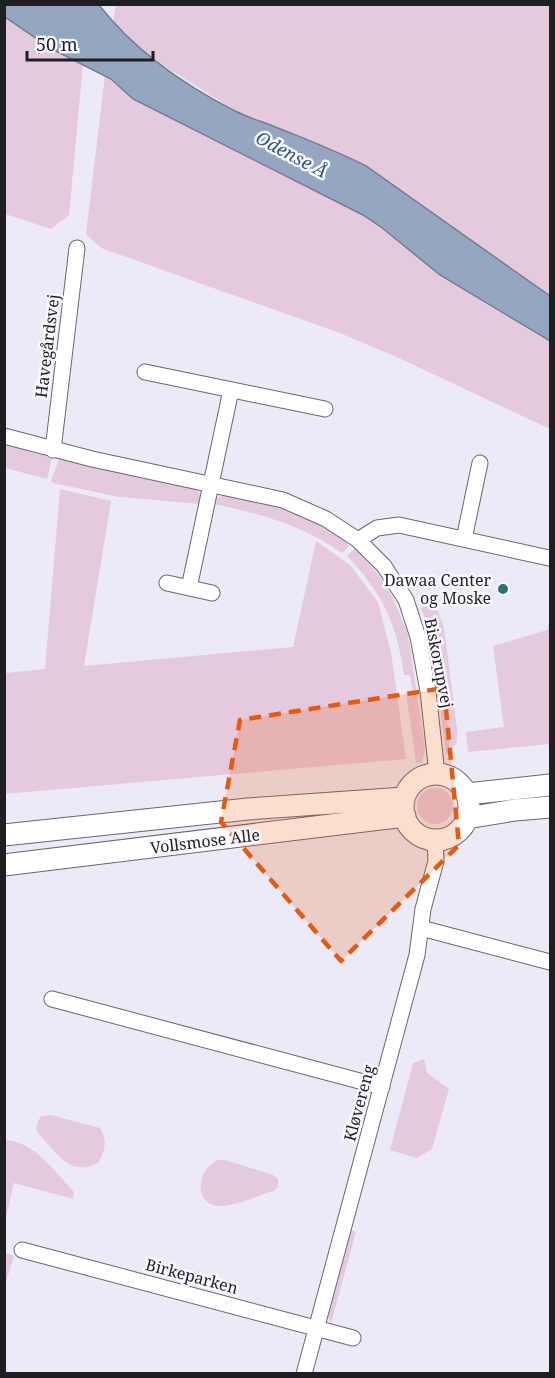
<svg xmlns="http://www.w3.org/2000/svg" width="555" height="1378" font-family="'Noto Serif',serif">
<style>
.green{fill:#e5cade}
.water{fill:#95a6c0;stroke:#727d91;stroke-width:1.5}
.lines{fill:none;stroke-linecap:round;stroke-linejoin:round}
.street-casing{stroke:#696672;stroke-width:17}
.secondary-casing{stroke:#696672;stroke-width:23}
.street{stroke:#fff;stroke-width:15}
.secondary{stroke:#fff;stroke-width:21}
.marked{fill:#e8590c;fill-opacity:0.2;stroke:#e8590c;stroke-width:4.5;stroke-dasharray:12 8;stroke-linejoin:round}
.poi-dot{fill:#2a7477;stroke:#f9f8fe;stroke-width:2}
.labels{text-anchor:middle;dominant-baseline:central;stroke-width:5;stroke-linejoin:round;paint-order:stroke}
.street-label{font-size:16px;fill:#1f1e23;stroke:#f9f8fe}
.poi-label{font-size:16px;fill:#1f1e23;stroke:#f9f8fe;text-anchor:end}
.water-label{font-size:18px;font-style:italic;fill:#365278;stroke:#f9f8fe}
</style>
<rect width="100%" height="100%" fill="#edeaf7"/>
<!-- green -->
<path class="green" d="M 116,4 L 550,5 L 550,296 L 366,166 L 337,151 L 236,111 L 164,66 L 140,48 L 113,22 Z
M 4,17 L 52,49 L 83,64 L 69,215 L 51,229 L 5,214 Z
M 105,75 L 116,82 L 134,99 L 363,215 L 381,227 L 440,275 L 541,337 L 550,341 L 550,429 L 401,359 L 340,333 L 101,248 L 86,234 Z
M 4,444 L 52,458 L 47,479 L 5,468 Z
M 59,459 L 196,488 L 202,497 L 200,504 L 119,497 L 53,483 L 51,481 Z
M 60,489 L 111,501 L 84,666 L 293,647 L 316,541 L 350,565 L 378,602 L 391,652 L 406,759 L 5,794 L 5,673 L 45,669 Z
M 224,494 C 260,502 325,516 349,546 L 342,553 C 302,525 261,514 214,504 L 216,499 Z
M 355,548 L 380,577 L 391,594 L 408,634 L 425,748 L 422,763 L 416,763 L 406,693 L 413,692 L 410,675 L 404,675 C 397,625 383,593 347,556 Z
M 434,602 L 444,627 L 457,729 L 457,742 L 449,754 L 446,754 L 432,640 L 421,608 Z
M 550,619 L 550,744 L 468,752 L 466,732 L 504,727 L 493,646 L 547,630 Z
M417 806a18 18 0 1 1 36 0a18 18 0 1 1-36 0Z
M 424,1059 L 427,1073 L 449,1089 L 432,1149 L 417,1158 L 390,1150 L 413,1063 Z
M 51,1115 L 100,1128 C 107,1140 106,1150 98,1163 C 70,1178 56,1152 38,1133 C 35,1126 37,1123 41,1116 Z
M 5,1140 C 34,1141 55,1172 74,1192 L 73,1199 L 14,1183 L 5,1222 Z
M 218,1160 L 225,1160 L 273,1175 L 278,1179 L 278,1187 L 274,1191 C 259,1195 238,1205 223,1206 C 194,1208 194,1171 218,1160 Z
M 351,1230 L 356,1232 L 331,1323 L 328,1317 Z
M 5,1253 L 14,1256 L 5,1285 L 4,1253 Z"/>
<!-- water -->
<path class="water" d="M 5,4 L 99,5 C 134,50 184,85 235,111 C 249,118 264,122 278,128 C 308,140 337,151 366,166 L 550,296 L 550,341 L 440,275 L 381,227 L 363,215 L 133,99 L 111,79 L 52,49 L 5,17 Z"/>
<g class="lines">
<!-- street casing -->
<g class="street-casing">
<path id="street" d="M 145,372 L 325,409
M 4,436 L 92,459 L 283,500 L 326,519 L 358,540 L 384,566 L 406,600 L 418,637 L 428,691 L 437,774
M 53,450 L 77,248
M 464,539 L 480,463
M 358,540 L 377,528 L 399,525 L 549,558
M 167,583 L 212,593
M 189,588 L 231,390
M 421,928 L 550,962
M 52,999 L 382,1087
M 22,1250 L 353,1338
M 304,1374 L 417,955 L 423,909 L 436,861 L 435,839"/>
</g>
<!-- secondary casing -->
<g class="secondary-casing">
<path id="secondary" d="M403 807a33 33 0 1 1 66 0a33 33 0 1 1-66 0Z
M 467,794 L 550,785
M 467,818 L 515,810 L 550,807
M 4,835 L 248,809 L 404,798
M 4,865 L 405,816"/>
</g>
<!-- street -->
<use href="#street" class="street"/>
<!-- secondary -->
<use href="#secondary" class="secondary"/>
</g>
<!-- marked area -->
<path class="marked" d="M 444,688 L 459,845 L 341,961 L 221,822 L 240,720 Z"/>
<!-- markers -->
<circle class="poi-dot" cx="503" cy="589" r="6"/>
<g class="labels">
<!-- street labels -->
<g class="street-label">
<text transform="translate(47 346) rotate(-83)">Havegårdsvej</text>
<text transform="translate(439 663) rotate(79)">Biskorupvej</text>
<text transform="translate(205 841) rotate(-7)">Vollsmose Alle</text>
<text transform="translate(359 1103) rotate(-75)">Kløvereng</text>
<text transform="translate(192 1276) rotate(15)">Birkeparken</text>
</g>
<!-- poi labels -->
<g class="poi-label">
<text x="491" y="580">Dawaa Center<tspan x="491" dy="18">og Moske</tspan></text>
</g>
<!-- water labels -->
<g class="water-label">
<text transform="translate(292 154) rotate(28)">Odense Å</text>
</g>
</g>
<!-- border -->
<rect width="555" height="1378" fill="none" stroke="#1f1e23" stroke-width="12"/>
<!-- scale -->
<path d="M27 51v9h126v-9" fill="none" stroke="#1f1e23" stroke-width="3"/>
<text x="36" y="51" font-size="18" fill="#1f1e23" stroke="#f9f8fe" stroke-width="4.5" paint-order="stroke">50 m</text>
</svg>
